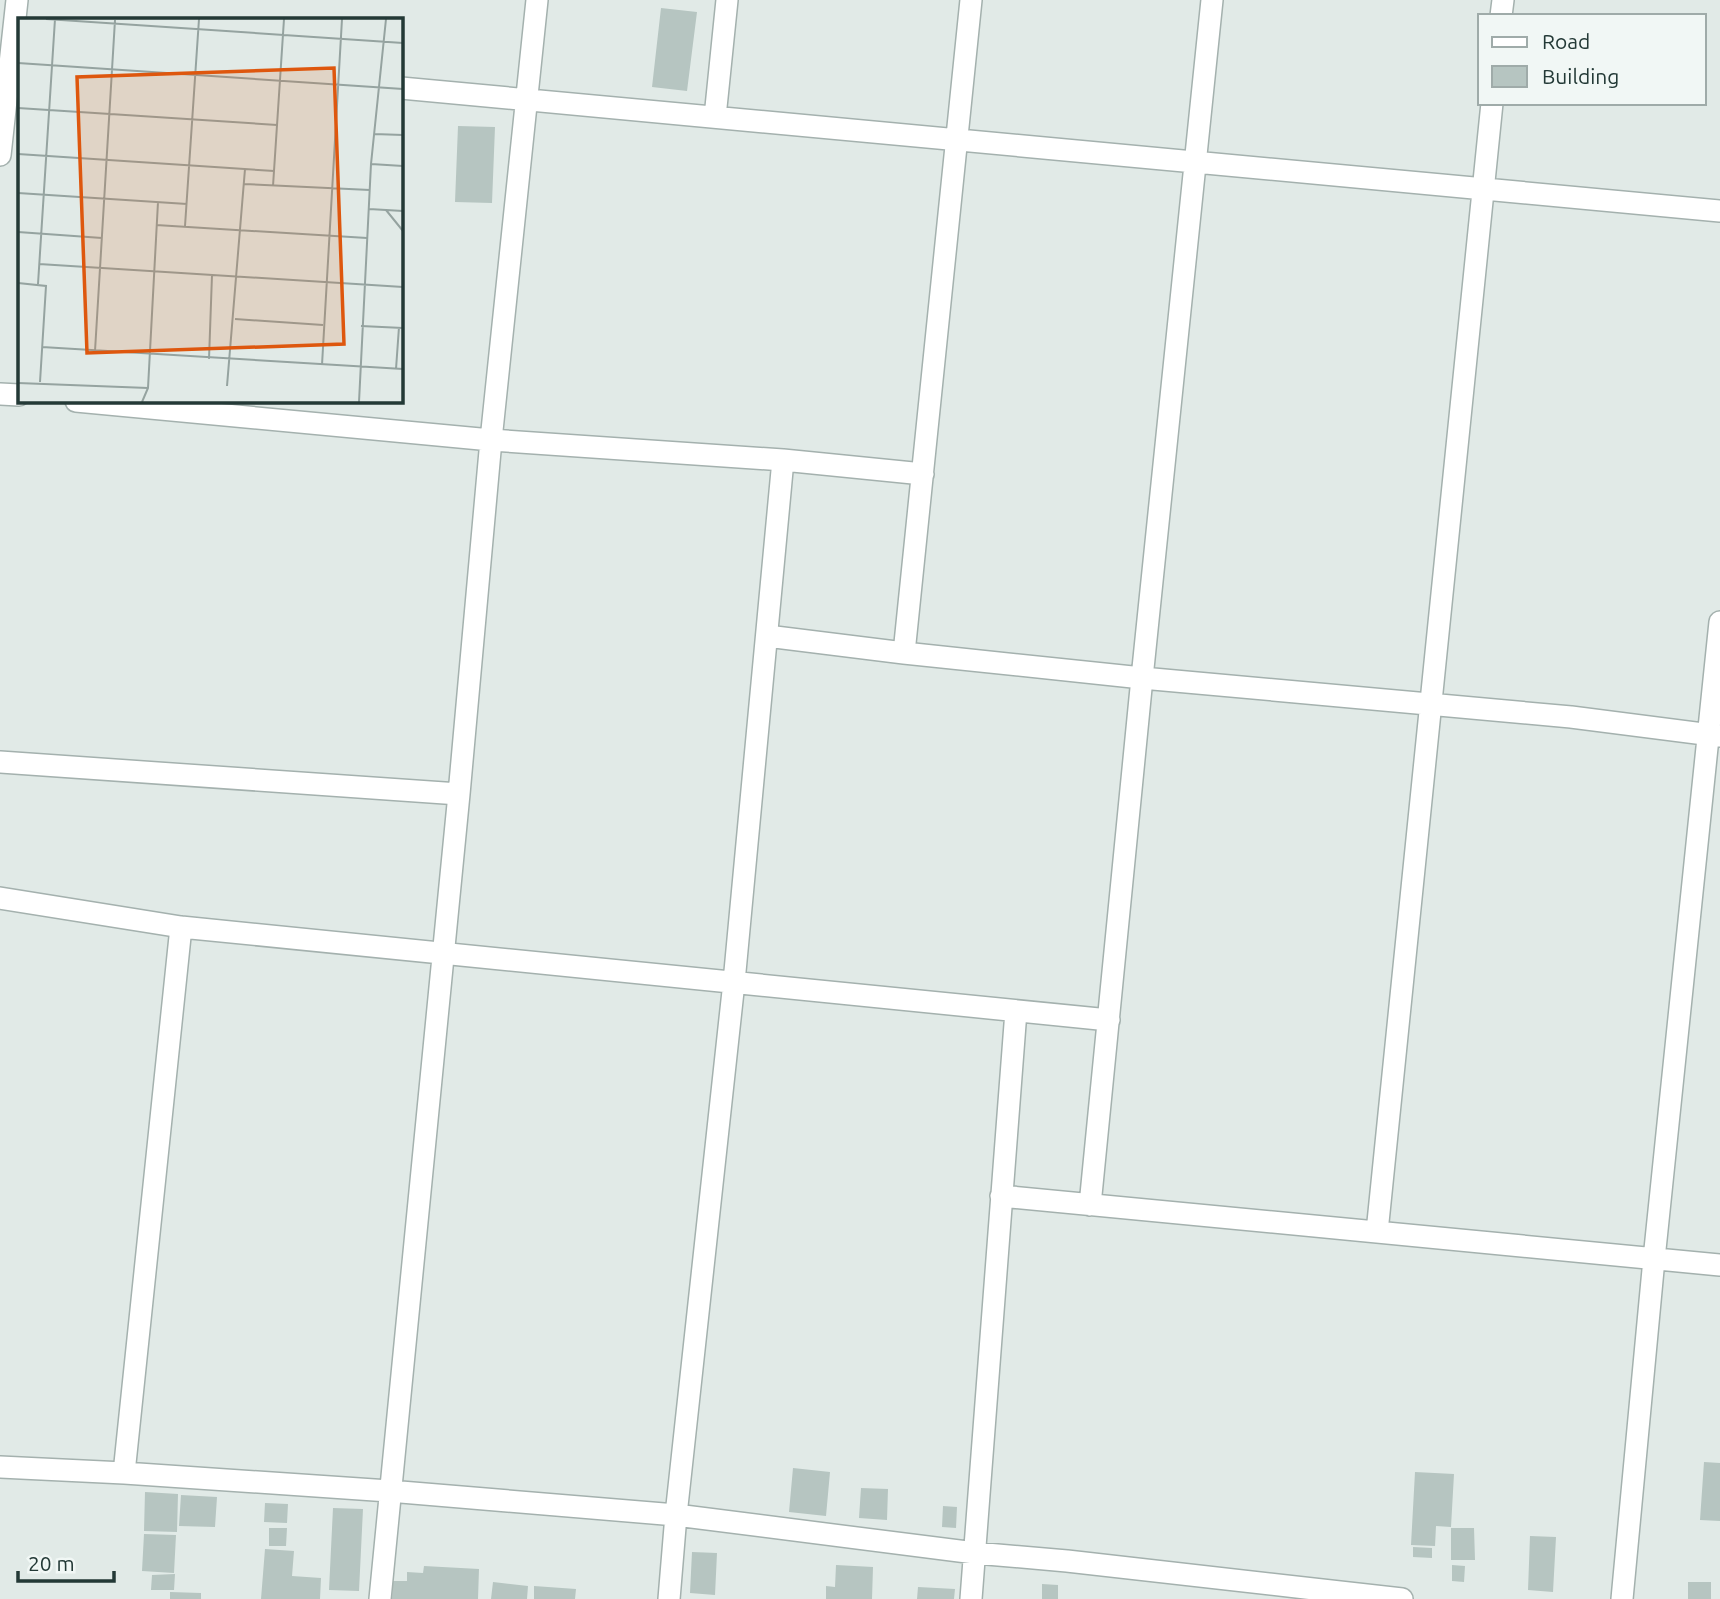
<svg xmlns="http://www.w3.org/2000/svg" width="1720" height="1599" font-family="Ubuntu,sans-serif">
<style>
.building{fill:#b6c5c1}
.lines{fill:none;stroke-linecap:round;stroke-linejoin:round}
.street-casing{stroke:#a4b1ae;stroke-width:24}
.street{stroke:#fff;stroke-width:21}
.inset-road{fill:none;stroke:#95a3a0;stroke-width:2}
.view{fill:#de570e;fill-opacity:0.15;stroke:#de570e;stroke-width:3.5}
.inset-edge{fill:none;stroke:#233936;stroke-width:3.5}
</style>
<rect width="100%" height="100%" fill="#e1eae7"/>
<!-- building -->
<path class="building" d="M 661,8 L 697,12 L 687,91 L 652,87 Z
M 458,126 L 495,127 L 492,203 L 455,202 Z
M 1704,1462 L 1720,1463 L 1720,1521 L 1700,1520 Z
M 793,1468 L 830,1472 L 826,1516 L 789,1512 Z
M 1415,1472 L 1454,1474 L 1451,1527 L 1436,1526 L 1435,1546 L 1411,1545 Z
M 861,1488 L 888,1489 L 887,1520 L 859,1518 Z
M 145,1492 L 178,1494 L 177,1532 L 144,1531 Z
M 181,1495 L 217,1497 L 215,1527 L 179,1526 Z
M 265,1503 L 288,1504 L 287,1523 L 264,1522 Z
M 943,1506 L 957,1507 L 956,1528 L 942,1527 Z
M 333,1508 L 363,1509 L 359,1591 L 329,1590 Z
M 269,1528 L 287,1528 L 286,1546 L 269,1546 Z
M 1451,1528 L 1474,1528 L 1475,1560 L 1451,1560 Z
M 144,1534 L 176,1535 L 174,1573 L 142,1571 Z
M 1530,1536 L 1556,1537 L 1553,1592 L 1528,1590 Z
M 1413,1547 L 1432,1548 L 1432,1558 L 1413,1557 Z
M 265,1549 L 294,1551 L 292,1576 L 321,1578 L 320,1599 L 261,1599 Z
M 692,1552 L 717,1553 L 715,1595 L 690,1593 Z
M 836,1565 L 873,1567 L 872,1599 L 826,1599 L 826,1586 L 835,1587 Z
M 1452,1565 L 1465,1566 L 1464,1582 L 1452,1581 Z
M 424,1566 L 479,1569 L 478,1599 L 392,1599 L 393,1581 L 407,1581 L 407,1572 L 423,1573 Z
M 175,1574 L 174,1590 L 151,1590 L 152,1575 Z
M 493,1582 L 528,1586 L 527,1599 L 491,1599 Z
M 1688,1582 L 1711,1582 L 1711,1599 L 1688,1599 Z
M 1042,1584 L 1058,1585 L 1058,1599 L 1042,1599 Z
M 534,1586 L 576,1589 L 575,1599 L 534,1599 Z
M 918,1587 L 955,1589 L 954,1599 L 917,1599 Z
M 170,1592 L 201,1593 L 201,1599 L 170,1599 Z"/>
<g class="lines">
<!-- street casing -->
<g class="street-casing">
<path id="street" d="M 1501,16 L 1503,0
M 401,88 L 1720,211
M 715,117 L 727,0
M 0,155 L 17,0
M 0,394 L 19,395
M 76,401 L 491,440 L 783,460 L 923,474
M 767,636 L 904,653 L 1142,678 L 1571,717 L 1720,736
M 904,653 L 971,0
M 0,762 L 459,794
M 0,898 L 181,927 L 1109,1020
M 1001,1196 L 1720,1265
M 1090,1205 L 1142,678 L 1212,0
M 1377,1232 L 1492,103
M 0,1467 L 124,1473 L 389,1491 L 676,1515 L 975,1553 L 1067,1561 L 1402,1599
M 124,1473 L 181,927
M 380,1599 L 459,794 L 491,440 L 537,0
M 669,1599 L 676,1515 L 734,982 L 783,460
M 971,1599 L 1016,1011
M 1622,1599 L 1654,1259 L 1720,622"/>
</g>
<!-- street -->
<use href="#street" class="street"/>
</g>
<!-- overview -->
<g transform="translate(18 18)">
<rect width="385" height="385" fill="#e1eae7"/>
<path class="inset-road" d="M 28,1 L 385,25M 0,45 L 385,71M 0,90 L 259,107M 356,116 L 385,117M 0,136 L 256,153M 353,146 L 385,148M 226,166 L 352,172M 255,168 L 266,1M 0,175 L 169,186M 351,191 L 385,193M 368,192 L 385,213M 138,207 L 349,220M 167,208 L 181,1M 0,214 L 84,220M 21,246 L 385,269M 0,265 L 28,268 L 22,364M 20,266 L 37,1M 217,301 L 305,307M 343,308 L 385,310M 24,329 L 385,351M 77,333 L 97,2M 191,341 L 194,257M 304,347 L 324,1M 378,351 L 381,309M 0,365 L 130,370M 209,368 L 227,151M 124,384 L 130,370 L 140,184M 341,384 L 353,146 L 368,1"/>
<path class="view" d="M 316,50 L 326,326 L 69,335 L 59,59 Z"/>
<rect width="385" height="385" class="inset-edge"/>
</g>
<!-- legend -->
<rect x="1478" y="14" width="228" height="91" fill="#f1f7f5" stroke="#9faba9" stroke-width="2"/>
<rect x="1492" y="37" width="35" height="10" fill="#ffffff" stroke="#9faba9" stroke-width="2"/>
<text x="1542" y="49" font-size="21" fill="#233936">Road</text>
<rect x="1492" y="66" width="35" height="21" fill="#b6c5c1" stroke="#9faba9" stroke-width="2"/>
<text x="1542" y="84" font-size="21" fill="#233936">Building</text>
<!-- scale -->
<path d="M18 1571v10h96v-10" fill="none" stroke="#233936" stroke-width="3.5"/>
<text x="28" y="1571" font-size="21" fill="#233936" stroke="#f1f7f5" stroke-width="5" paint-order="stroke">20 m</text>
</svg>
